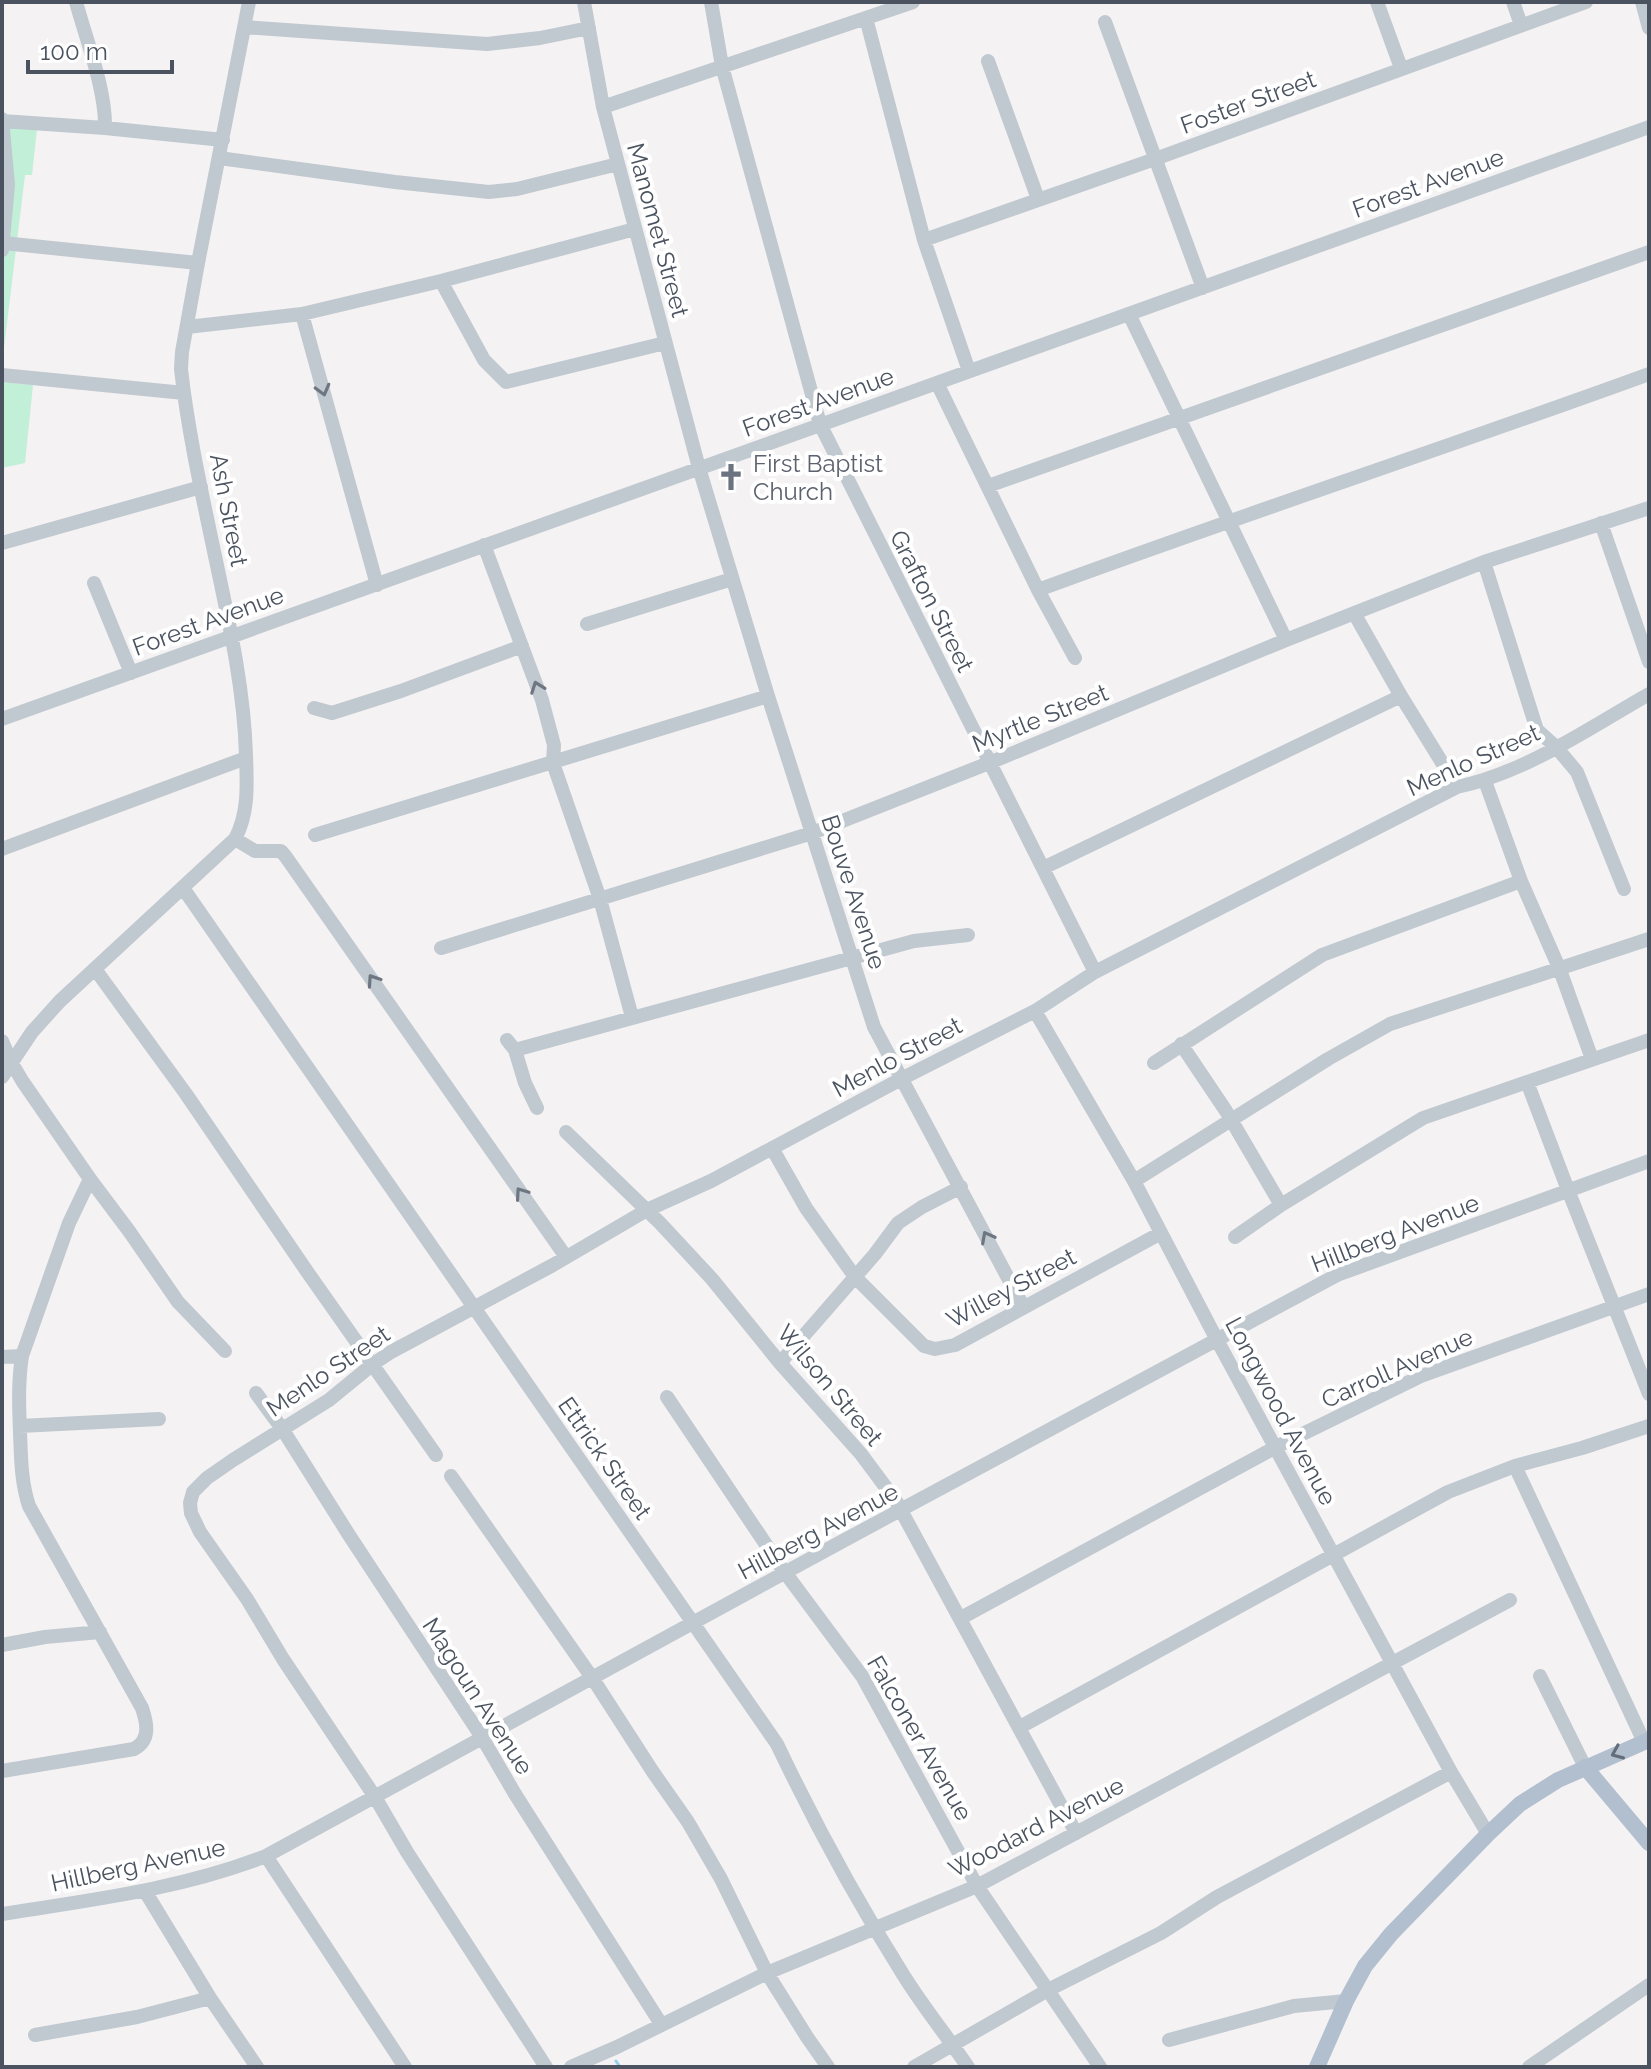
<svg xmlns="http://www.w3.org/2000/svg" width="1651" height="2069" font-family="Raleway,sans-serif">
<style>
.green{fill:#c2efd7}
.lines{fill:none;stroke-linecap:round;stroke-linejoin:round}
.stream{stroke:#91d1eb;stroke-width:3}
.minor{stroke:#c0c8d0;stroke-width:14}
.major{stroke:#b2bfcf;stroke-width:16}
.oneway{stroke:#6d7681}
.oneway2{stroke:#646e7b}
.labels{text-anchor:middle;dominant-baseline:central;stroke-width:8;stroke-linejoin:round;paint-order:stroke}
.street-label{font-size:24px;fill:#4a535f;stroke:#fff}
.worship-label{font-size:24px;fill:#5b616d;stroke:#fff;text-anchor:start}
</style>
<rect width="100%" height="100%" fill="#f4f2f2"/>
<!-- green -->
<path class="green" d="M 2,125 L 37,129 L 32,175 L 25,175 L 2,364 Z
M 2,382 L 33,385 L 25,463 L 2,468 Z"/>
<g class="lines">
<!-- stream -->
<path class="stream" d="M 616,2061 L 620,2067"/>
<!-- minor -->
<path class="minor" d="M 76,2 C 86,39 106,90 105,128
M 584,2 L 603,107 L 699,468 L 768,696 L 874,1027 L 1023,1306
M 711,2 L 722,66 L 820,424 L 1095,972
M 1377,2 L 1401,68
M 1513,2 L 1521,25
M 1642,2 L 1649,28
M 866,18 L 924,240 L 969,371
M 1105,22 L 1203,288
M 244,27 L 487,44 L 540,38 L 589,28
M 988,61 L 1038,199
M 603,107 L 913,2
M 2,119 L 8,185 L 2,250
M 2,121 L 105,128 L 223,140
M 219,158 L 395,182 L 489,192 L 517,189 L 618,164
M 924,240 L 1155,159 L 1586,2
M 3,243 L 198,263
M 441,281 L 484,360 L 506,382 L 665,343
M 302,314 L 377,585
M 1129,314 L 1286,640
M 187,327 L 302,314 L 441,281 L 635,229
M 2,375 L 184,393
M 937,383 L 1038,590 L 1075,658
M 988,486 L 1649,252
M 1601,523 L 1649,662
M 2,543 L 201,487
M 484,545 L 542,700 L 554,745 L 553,763 L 600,899 L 632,1017
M 1484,562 L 1537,730 L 1556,747 L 1577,772 L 1624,889
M 94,583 L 131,673
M 1038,590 C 1241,515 1446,448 1649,374
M 1354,613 L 1401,696 L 1457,787
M 587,624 L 732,579
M 314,708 L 332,713 L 401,691 L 522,646
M 2,719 L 1649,127
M 1485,781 L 1521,881 L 1560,970 L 1592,1059
M 315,835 L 768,696
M 235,839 L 255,851 L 281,851 L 286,857 L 566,1257
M 2,849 L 246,758
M 1043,868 L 1401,696
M 183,888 L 777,1744 C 814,1822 858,1903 904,1976 C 924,2008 947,2036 968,2067
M 441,948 L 812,833 L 989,763 L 1286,640 L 1484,562 L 1649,508
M 95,969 L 186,1094 L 306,1270 L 436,1455
M 1035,1011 L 1134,1181 L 1217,1340 L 1451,1772 L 1488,1834
M 507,1040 L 515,1050 L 914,941 L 968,935
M 2,1041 L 11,1062 L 23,1082 L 90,1179 L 129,1231 L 178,1302 L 225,1351
M 1181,1044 L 1226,1111 L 1281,1205
M 515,1050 L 525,1083 L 537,1108
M 1154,1063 L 1322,955 L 1521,881
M 2,1077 L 32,1032 L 60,1001 L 235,839 C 249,813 247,784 246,755 C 244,688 229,622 215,556 C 202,494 188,432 181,369 L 182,352 L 198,263 L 249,2
M 1527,1082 L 1568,1190 L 1649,1394
M 566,1132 L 660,1223 L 712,1279 L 780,1363 L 861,1454 L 896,1501 L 1076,1833
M 772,1148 L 806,1208 L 855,1277 L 924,1346 L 935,1349 L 955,1345 L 1161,1233
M 1134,1181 L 1328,1059 L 1390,1024 L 1649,939
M 1235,1237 L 1281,1205 L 1423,1118 L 1649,1040
M 2,1357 L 22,1356 L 69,1223 L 90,1179
M 780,1363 L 875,1254 L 898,1223 L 922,1207 L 961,1187
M 256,1393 L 283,1430 L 349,1535 L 483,1739 L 515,1794 L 661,2024
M 667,1397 L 781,1567 L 862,1676 L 977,1886 L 1100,2067
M 20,1426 L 159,1419
M 1515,1466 L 1644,1742
M 451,1476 L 593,1679 L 653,1772 L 688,1822 L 721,1879 L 767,1973 L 807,2037 L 828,2067
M 961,1618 L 1276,1447 L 1421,1376 L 1649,1294
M 2,1645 L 45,1637 L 100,1632
M 1540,1676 L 1585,1767
M 1020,1727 L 1448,1492 L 1515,1466 L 1582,1448 L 1649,1426
M 2,1771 L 134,1749 C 151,1740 147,1723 142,1708 L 29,1506 C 21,1482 21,1457 20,1432 C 19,1406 18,1382 22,1356
M 266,1856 L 405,2067
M 145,1891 L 210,1998 L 257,2067
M 2,1914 C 91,1900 182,1889 266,1856 L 841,1542 L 1337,1275 L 1649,1161
M 35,2035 L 137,2017 L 210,1998
M 1169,2040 L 1294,2006 L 1346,2001
M 546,2067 L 407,1852 L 375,1797 L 283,1659 L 247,1599 L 200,1532 L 191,1513 L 190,1503 L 193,1492 L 207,1478 L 233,1460 L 329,1400 L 373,1364 L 391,1352 L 553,1265 L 647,1210 L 711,1181 L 903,1078 L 1035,1011 L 1095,972 L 1457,787 C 1525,773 1589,728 1649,694
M 571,2067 L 617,2047 L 767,1973 L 977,1886 L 1510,1600
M 914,2067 L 1048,1990 L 1161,1933 L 1217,1897 L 1451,1772
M 1529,2067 L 1649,1985"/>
<!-- major -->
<path class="major" d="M 1585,1767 L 1649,1843
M 1317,2067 L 1346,2001 L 1365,1966 L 1391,1934 L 1488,1834 L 1520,1804 L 1558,1780 L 1649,1740"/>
</g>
<!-- one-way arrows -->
<defs><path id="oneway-chevron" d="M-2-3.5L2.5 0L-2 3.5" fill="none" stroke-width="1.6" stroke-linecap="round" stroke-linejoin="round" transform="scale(2)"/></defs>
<g class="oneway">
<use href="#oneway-chevron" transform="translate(323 390) rotate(75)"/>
<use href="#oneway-chevron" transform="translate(537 687) rotate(-110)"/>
<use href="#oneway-chevron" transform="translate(373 980) rotate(-124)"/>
<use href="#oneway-chevron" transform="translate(521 1193) rotate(-125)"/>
<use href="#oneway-chevron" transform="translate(987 1237) rotate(-118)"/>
</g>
<use class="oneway2" href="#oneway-chevron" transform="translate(1617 1753) rotate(157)"/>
<!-- icons -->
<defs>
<g id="church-bare" transform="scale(2.16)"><path d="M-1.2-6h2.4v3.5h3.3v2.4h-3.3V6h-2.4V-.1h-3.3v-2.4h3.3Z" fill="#6b7280" stroke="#fff" stroke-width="2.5" paint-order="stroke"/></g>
</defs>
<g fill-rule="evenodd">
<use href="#church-bare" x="731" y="477"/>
</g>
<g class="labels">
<!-- street labels -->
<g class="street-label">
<text transform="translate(1248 102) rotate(-20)">Foster Street</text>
<text transform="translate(1428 183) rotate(-20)">Forest Avenue</text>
<text transform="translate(658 230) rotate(75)">Manomet Street</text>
<text transform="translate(818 402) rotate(-20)">Forest Avenue</text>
<text transform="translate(229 510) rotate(79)">Ash Street</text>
<text transform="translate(932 601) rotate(63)">Grafton Street</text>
<text transform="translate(208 621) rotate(-20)">Forest Avenue</text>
<text transform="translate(1040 718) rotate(-22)">Myrtle Street</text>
<text transform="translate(1473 760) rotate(-24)">Menlo Street</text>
<text transform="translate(854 892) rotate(72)">Bouve Avenue</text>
<text transform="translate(897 1057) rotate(-28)">Menlo Street</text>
<text transform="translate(1395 1233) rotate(-21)">Hillberg Avenue</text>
<text transform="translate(1011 1288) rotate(-28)">Willey Street</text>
<text transform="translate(1397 1368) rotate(-24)">Carroll Avenue</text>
<text transform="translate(328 1371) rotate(-34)">Menlo Street</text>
<text transform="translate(830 1385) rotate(50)">Wilson Street</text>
<text transform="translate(1281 1411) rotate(62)">Longwood Avenue</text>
<text transform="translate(605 1458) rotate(55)">Ettrick Street</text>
<text transform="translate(818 1531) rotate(-28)">Hillberg Avenue</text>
<text transform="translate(478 1696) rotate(57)">Magoun Avenue</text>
<text transform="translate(920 1738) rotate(60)">Falconer Avenue</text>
<text transform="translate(1036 1827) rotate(-27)">Woodard Avenue</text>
<text transform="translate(138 1865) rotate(-12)">Hillberg Avenue</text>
</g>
<!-- worship labels -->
<g class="worship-label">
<text x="753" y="463">First Baptist<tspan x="753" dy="28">Church</tspan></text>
</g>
</g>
<!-- border -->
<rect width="1651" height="2069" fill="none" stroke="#4a535f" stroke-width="8"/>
<!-- scale -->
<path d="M28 60v12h144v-12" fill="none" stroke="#4a535f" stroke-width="4"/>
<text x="40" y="60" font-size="24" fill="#4a535f" stroke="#ffffff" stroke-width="6" paint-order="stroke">100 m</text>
</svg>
